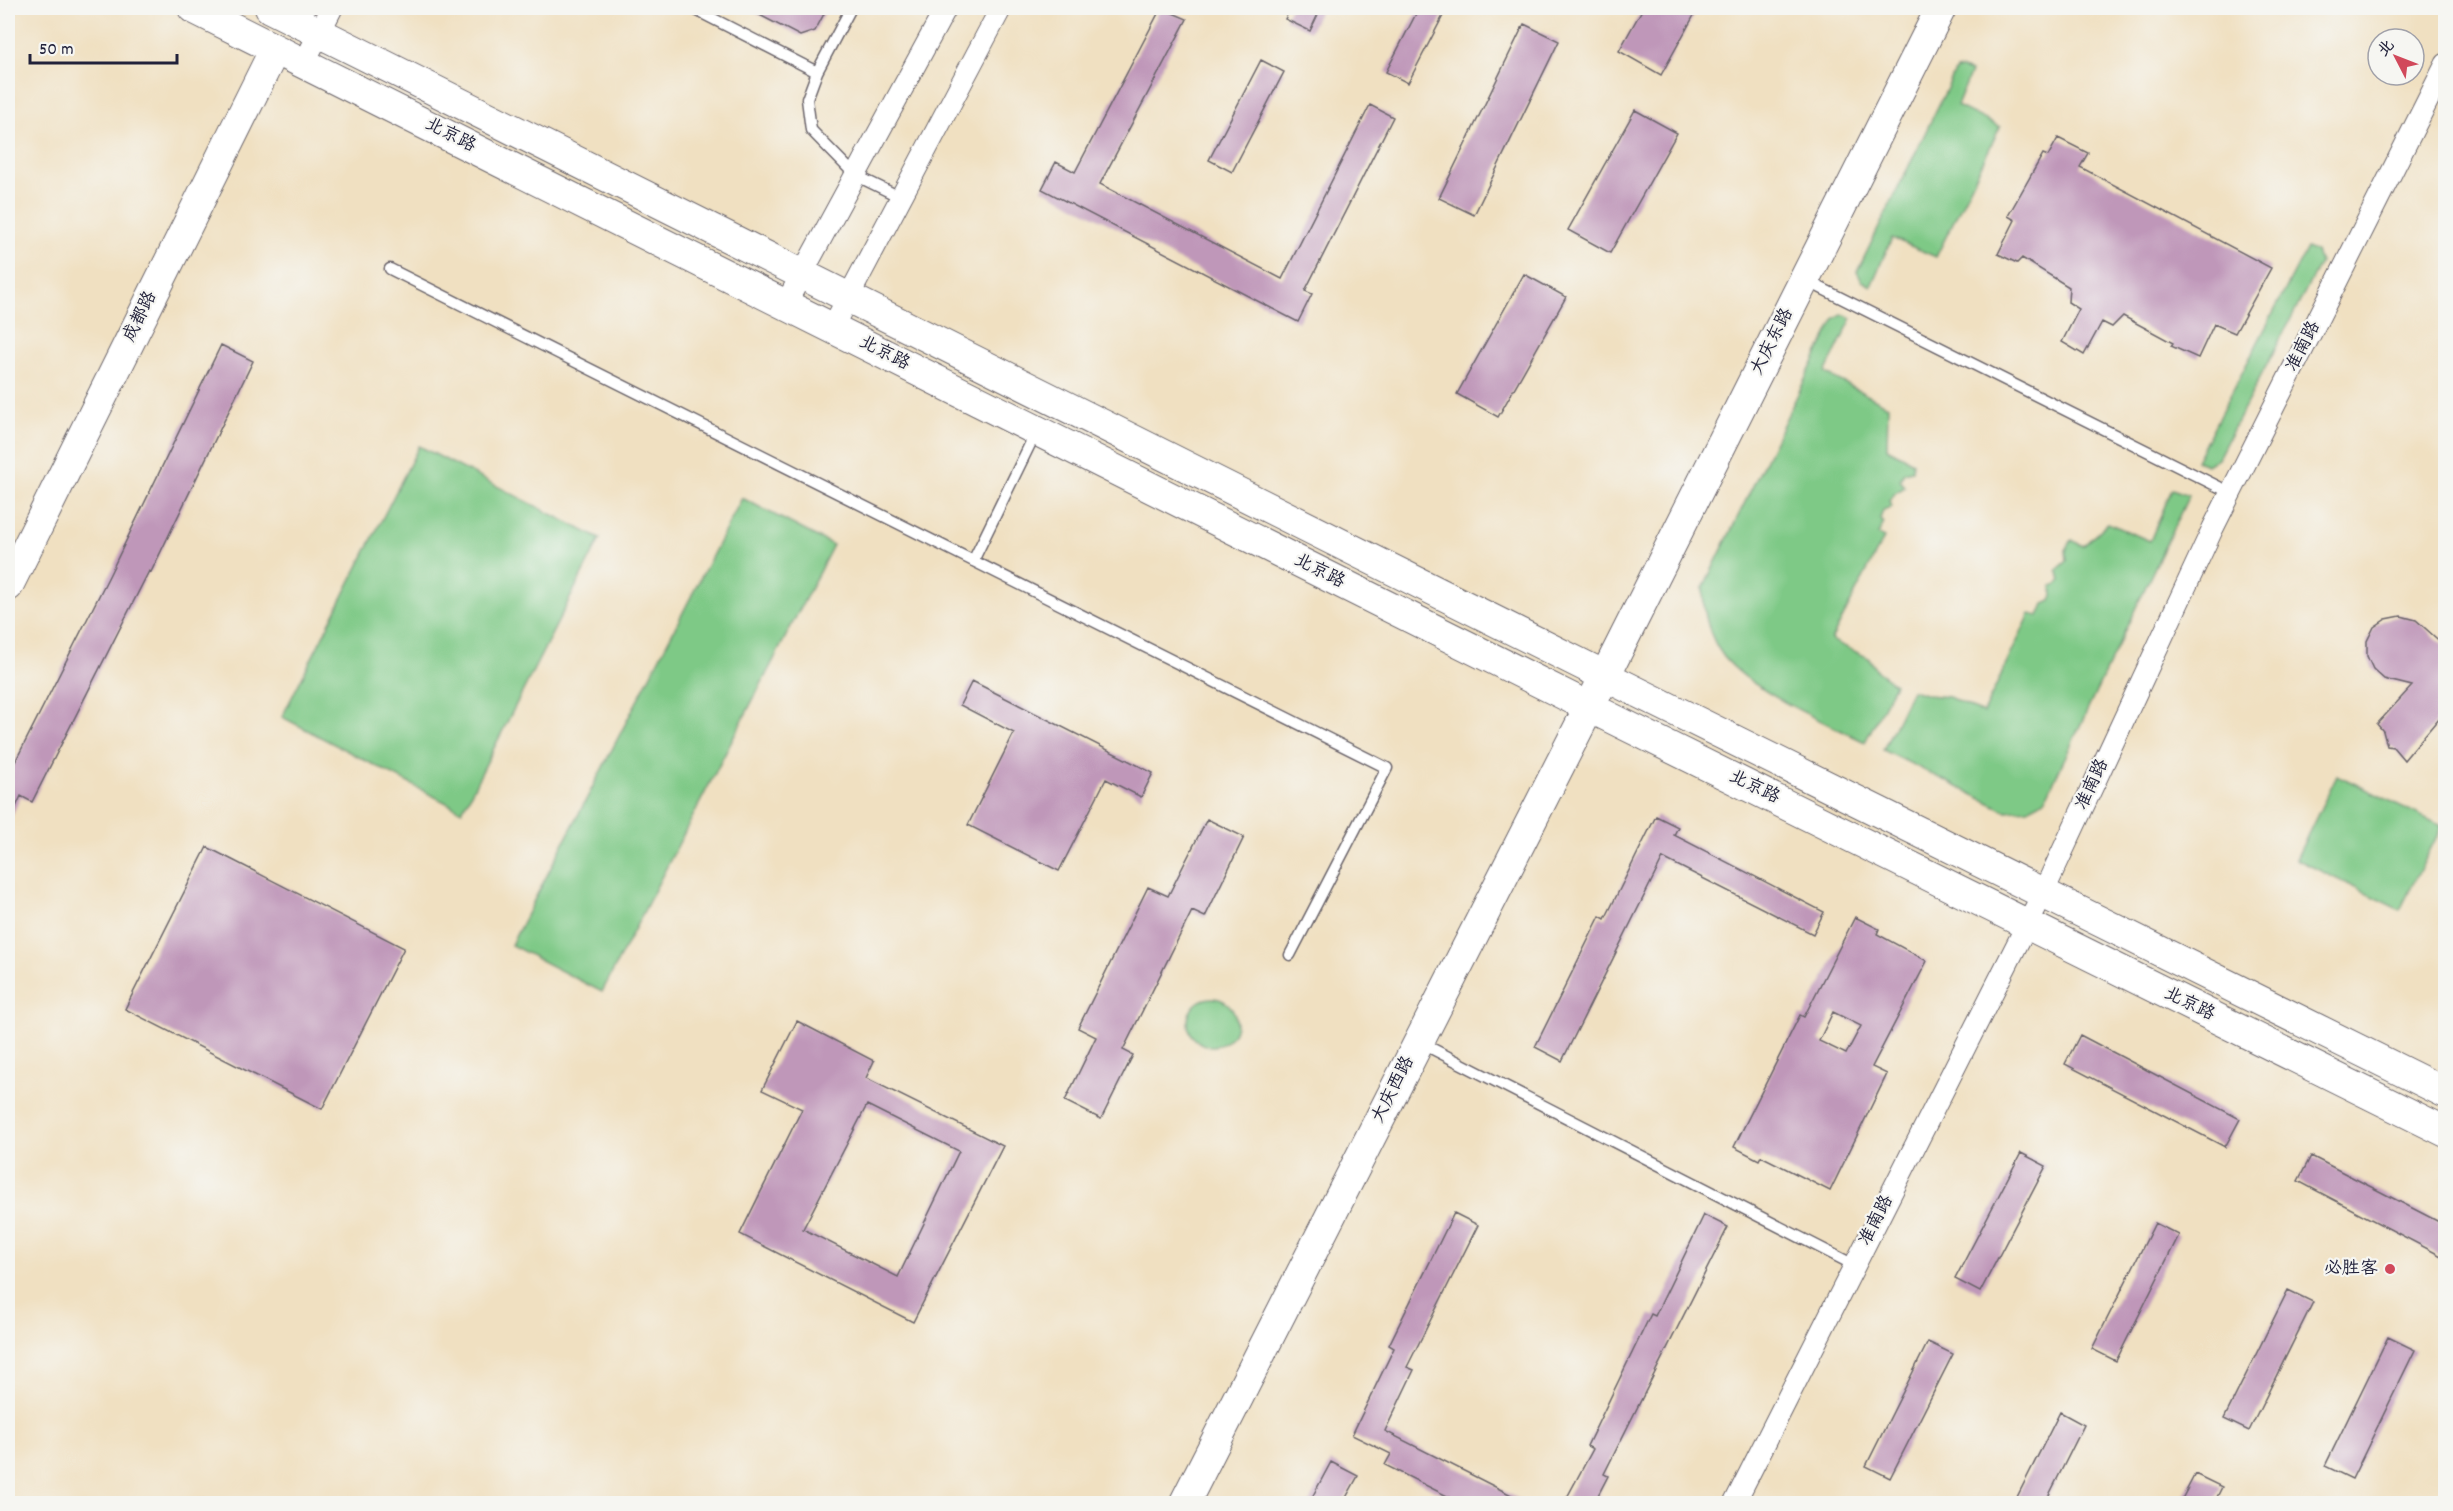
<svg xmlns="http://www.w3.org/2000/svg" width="2453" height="1511" font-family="Dekko,'LXGW WenKai TC',sans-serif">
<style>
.green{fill:#7ec986;stroke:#507660;stroke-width:1.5}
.building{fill:#bf97b9;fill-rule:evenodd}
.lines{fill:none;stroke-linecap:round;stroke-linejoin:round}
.lane-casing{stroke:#6a646a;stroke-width:13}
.street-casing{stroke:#6a646a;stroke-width:23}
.secondary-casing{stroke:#6a646a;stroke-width:32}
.lane{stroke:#fff;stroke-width:10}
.street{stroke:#fff;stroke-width:21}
.secondary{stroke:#fff;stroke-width:30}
.poi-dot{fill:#d1495b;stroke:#f6f6f2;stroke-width:2}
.labels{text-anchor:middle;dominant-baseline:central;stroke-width:4.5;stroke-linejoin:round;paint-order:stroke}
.street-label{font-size:18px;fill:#22223b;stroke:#f6f6f2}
.poi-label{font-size:18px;fill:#22223b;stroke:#f6f6f2;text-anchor:end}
</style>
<rect width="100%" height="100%" fill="#f6f6f2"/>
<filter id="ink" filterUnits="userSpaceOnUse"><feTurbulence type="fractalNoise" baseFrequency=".0167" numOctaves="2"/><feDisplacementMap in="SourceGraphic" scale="12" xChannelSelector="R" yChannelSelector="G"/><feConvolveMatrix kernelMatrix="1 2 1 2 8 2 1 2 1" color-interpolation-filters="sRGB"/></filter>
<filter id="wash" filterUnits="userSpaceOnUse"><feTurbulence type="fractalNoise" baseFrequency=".008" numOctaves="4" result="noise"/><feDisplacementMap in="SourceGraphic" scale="24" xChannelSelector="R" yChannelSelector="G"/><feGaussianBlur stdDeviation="1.35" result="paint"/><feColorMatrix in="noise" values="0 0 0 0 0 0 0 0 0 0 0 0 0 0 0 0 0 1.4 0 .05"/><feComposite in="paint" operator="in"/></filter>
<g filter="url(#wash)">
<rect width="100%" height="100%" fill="#f0e0c1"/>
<!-- green -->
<path class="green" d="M 1962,69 L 1971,72 L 1957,106 L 2000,127 L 1936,257 L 1892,238 L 1871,286 L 1862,281 L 1857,272 L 1956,70 Z
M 2307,248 L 2316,252 L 2320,263 L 2218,458 L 2207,465 L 2196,461 Z
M 1842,314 L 1852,318 L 1825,373 L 1888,406 L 1887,448 L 1913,462 L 1912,470 L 1904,472 L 1900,480 L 1905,487 L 1895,493 L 1890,501 L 1892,507 L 1883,510 L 1880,519 L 1884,523 L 1878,535 L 1884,538 L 1831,640 L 1869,658 L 1877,671 L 1895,684 L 1865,742 C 1823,721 1754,693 1724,657 C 1709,637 1703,612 1703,588 L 1835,318 Z
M 419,446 L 600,539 L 462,811 L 282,717 Z
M 2172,489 L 2189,495 L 2045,800 L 2028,809 L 2006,811 L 1883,750 L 1912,690 L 1928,695 L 1949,697 L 1983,713 L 2030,614 L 2039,616 L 2044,604 L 2051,601 L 2053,595 L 2052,586 L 2058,584 L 2061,579 L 2057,570 L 2067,561 L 2066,550 L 2072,540 L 2083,546 L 2108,523 L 2150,541 Z
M 742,498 L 833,545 L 602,992 L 511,945 Z
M 2337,775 L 2442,826 L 2400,910 L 2296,859 Z
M1188 1022a24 24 0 1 1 48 0a24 24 0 1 1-48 0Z"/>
<g id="blocks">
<!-- building -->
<path class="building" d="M 746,8 L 827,8 L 815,31 L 800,36 Z
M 1161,8 L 1187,19 L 1100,184 L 1282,279 L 1370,105 L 1393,117 L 1305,291 L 1312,294 L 1298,322 L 1042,189 L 1056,162 L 1075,172 Z
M 1291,8 L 1321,8 L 1310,31 L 1285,19 Z
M 1419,8 L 1447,8 L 1408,83 L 1386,72 Z
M 1643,8 L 1698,8 L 1661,75 L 1619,51 Z
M 1524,24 L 1559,41 L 1474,215 L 1439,198 Z
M 1261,60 L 1284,72 L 1232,172 L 1209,160 Z
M 1635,110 L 1677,133 L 1610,253 L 1568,230 Z
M 2058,138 L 2088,153 L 2080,167 L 2271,268 L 2235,333 L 2214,324 L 2198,358 L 2171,346 L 2173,343 L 2123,316 L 2112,327 L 2102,322 L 2084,355 L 2062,342 L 2079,309 L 2068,302 L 2069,287 L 2022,258 L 2017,263 L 1998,254 L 2015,220 L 2008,216 L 2043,154 L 2048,156 Z
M 1524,274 L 1566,297 L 1498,417 L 1457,394 Z
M 221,345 L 253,361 L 151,572 L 149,571 L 32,802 L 21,796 L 8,824 L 8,776 L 109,576 Z
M 2401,616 L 2416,620 L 2445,646 L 2445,711 L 2404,760 L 2393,747 L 2387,746 L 2383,731 L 2377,724 L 2412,686 L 2384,679 L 2373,669 L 2367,656 L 2367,641 L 2374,627 L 2386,619 Z
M 972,681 L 1153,773 L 1141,797 L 1106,779 L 1059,871 L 968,825 L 1014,733 L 960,705 Z
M 1656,816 L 1678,827 L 1674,835 L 1824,912 L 1813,934 L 1663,858 L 1562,1061 L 1535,1047 L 1600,916 L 1605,919 Z
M 1207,819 L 1244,837 L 1205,917 L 1192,911 L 1123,1050 L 1133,1055 L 1101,1119 L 1065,1101 L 1096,1037 L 1078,1028 L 1148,887 L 1168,896 Z
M 207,847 L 404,948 L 322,1109 L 125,1009 Z
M 1855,917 L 1879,929 L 1877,934 L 1927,961 L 1872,1067 L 1887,1074 L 1830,1191 L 1761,1156 L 1759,1160 L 1734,1147 L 1800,1015 L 1804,1017 ZM 1833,1012 L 1861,1026 L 1846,1054 L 1819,1041 Z
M 797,1021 L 874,1061 L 866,1078 L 1003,1146 L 913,1322 L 740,1234 L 802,1109 L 762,1090 ZM 867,1105 L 959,1151 L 898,1277 L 803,1229 Z
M 2080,1035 L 2240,1119 L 2225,1147 L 2065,1064 Z
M 2021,1153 L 2046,1166 L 1980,1292 L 1955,1279 Z
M 2311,1156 L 2445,1225 L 2445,1258 L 2298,1181 Z
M 1454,1213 L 1478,1225 L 1407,1367 L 1414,1370 L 1385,1431 L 1527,1503 L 1461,1503 L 1385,1465 L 1391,1454 L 1352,1435 L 1394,1348 L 1389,1345 Z
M 1704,1215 L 1728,1227 L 1604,1474 L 1608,1476 L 1594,1503 L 1564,1503 L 1593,1449 L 1587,1446 L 1651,1314 L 1655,1316 Z
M 2155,1223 L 2179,1235 L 2116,1361 L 2092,1349 Z
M 2288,1290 L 2313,1302 L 2249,1431 L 2224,1419 Z
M 2388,1337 L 2415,1350 L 2352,1479 L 2325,1466 Z
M 1928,1342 L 1953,1354 L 1890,1478 L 1866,1466 Z
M 2060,1412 L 2084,1425 L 2045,1503 L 2014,1503 Z
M 1331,1462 L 1358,1476 L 1343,1503 L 1309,1503 Z
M 2195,1474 L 2222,1487 L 2214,1503 L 2180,1503 Z"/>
</g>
</g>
<g filter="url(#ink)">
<use href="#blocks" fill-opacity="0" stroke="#6a646a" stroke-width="1.5"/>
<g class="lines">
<!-- lane casing -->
<g class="lane-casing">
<path id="lane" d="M 692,8 L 817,72
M 851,8 L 817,72 L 807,99 L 811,130 L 855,175 L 900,197
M 390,269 L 1387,768 L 1290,955
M 1807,281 L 2231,493
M 973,561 L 1036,432
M 1421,1043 L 1854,1265"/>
</g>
<!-- street casing -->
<g class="street-casing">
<path id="street" d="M 304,63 L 332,8
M 785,305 L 946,8
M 832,328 L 1001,8
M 1734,1504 L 2043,893 L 2213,528 L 2446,64"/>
</g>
<!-- secondary casing -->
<g class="secondary-casing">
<path id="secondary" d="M 193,8 L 1589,707 L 2446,1132
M 270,8 L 1605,676 L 2446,1093
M 8,586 L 275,49
M 1184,1504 L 1605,676 L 1941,8"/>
</g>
<!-- lane -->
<use href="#lane" class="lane"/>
<!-- street -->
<use href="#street" class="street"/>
<!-- secondary -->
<use href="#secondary" class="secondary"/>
</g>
</g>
<!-- markers -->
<circle class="poi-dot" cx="2390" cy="1269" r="6"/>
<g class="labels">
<!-- street labels -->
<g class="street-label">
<text transform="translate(450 136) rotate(27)">北京路</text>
<text transform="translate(141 317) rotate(-64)">成都路</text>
<text transform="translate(1773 342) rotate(-63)">大庆东路</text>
<text transform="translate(2304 347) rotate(-63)">准南路</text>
<text transform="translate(884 354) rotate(27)">北京路</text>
<text transform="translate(1319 572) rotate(27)">北京路</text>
<text transform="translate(2093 785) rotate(-65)">准南路</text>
<text transform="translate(1754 788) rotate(26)">北京路</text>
<text transform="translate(2189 1005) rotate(26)">北京路</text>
<text transform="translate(1394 1090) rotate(-63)">大庆西路</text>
<text transform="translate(1877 1221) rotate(-63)">准南路</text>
</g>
<!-- poi labels -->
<g class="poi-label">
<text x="2378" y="1269">必胜客</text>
</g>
</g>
<!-- margin -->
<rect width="2453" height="1511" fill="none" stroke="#f6f6f2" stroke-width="30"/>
<!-- north arrow -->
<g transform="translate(2396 57) rotate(312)"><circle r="28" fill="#f6f6f2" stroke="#a1a1a9" stroke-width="1.5"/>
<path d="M0-4.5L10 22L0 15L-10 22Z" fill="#d1495b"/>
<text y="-9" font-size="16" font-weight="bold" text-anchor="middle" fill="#22223b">北</text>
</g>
<!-- scale -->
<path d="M30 54v9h147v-9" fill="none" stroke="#22223b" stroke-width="3"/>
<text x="39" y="54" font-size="18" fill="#22223b" stroke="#f6f6f2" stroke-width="4.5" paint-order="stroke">50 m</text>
</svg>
